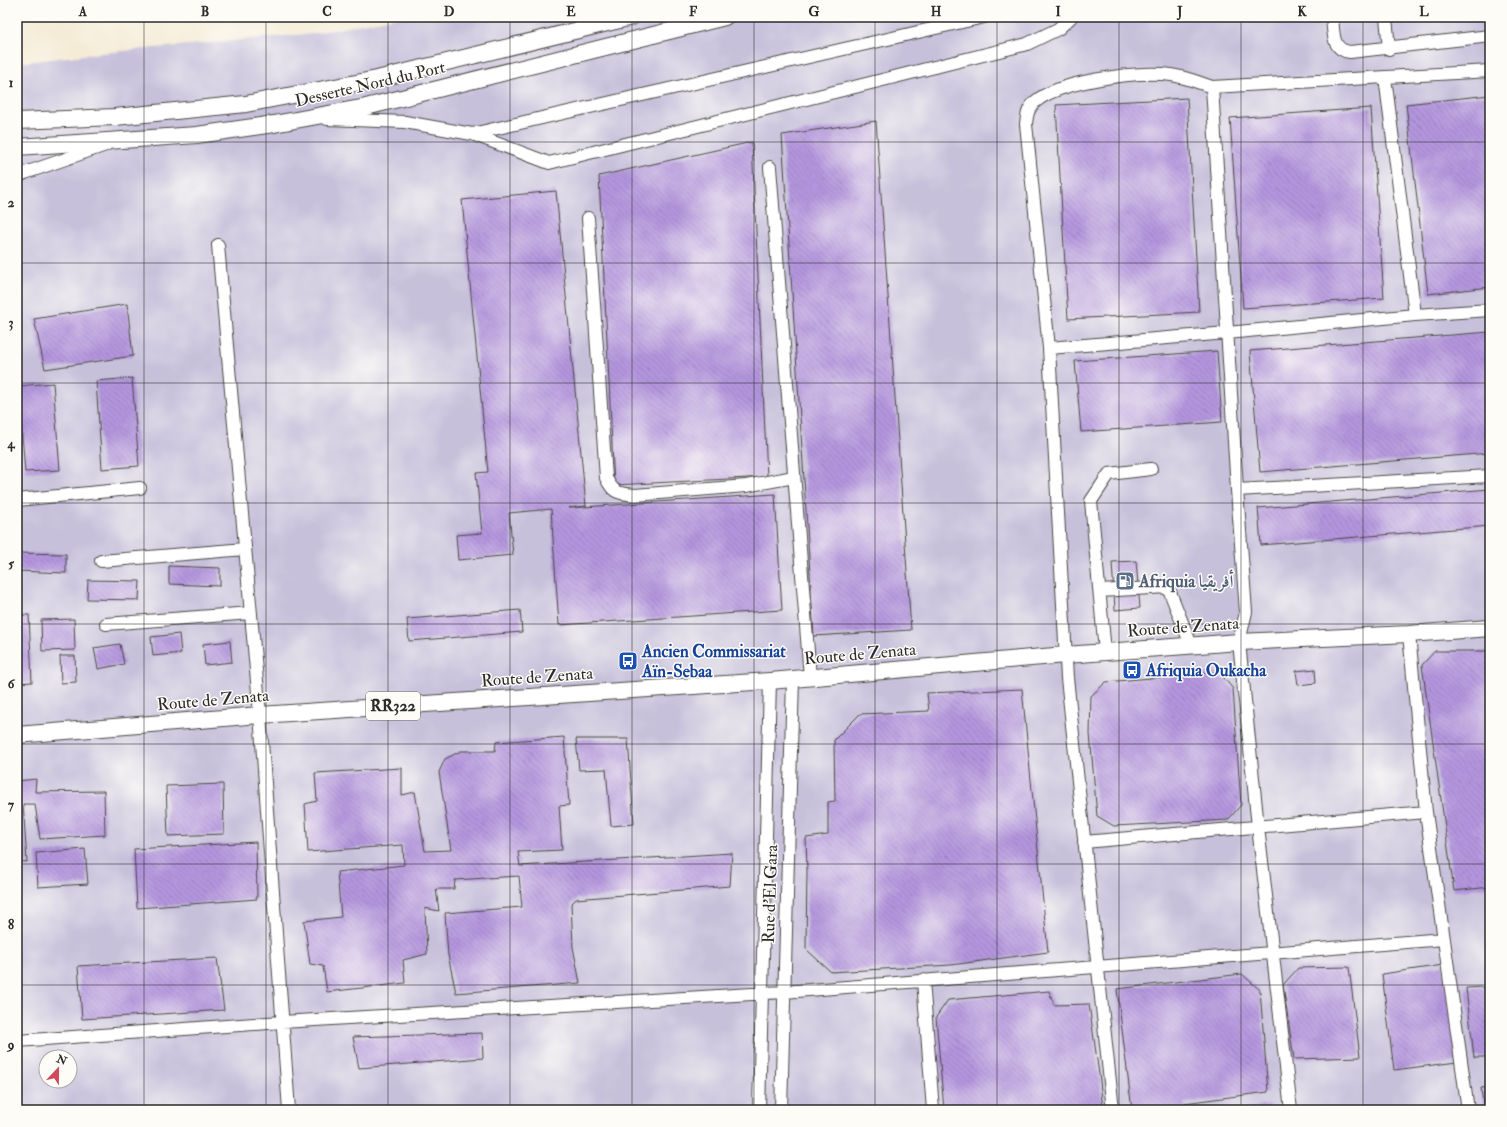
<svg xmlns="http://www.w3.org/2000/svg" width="1507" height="1127" font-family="'IM FELL Double Pica',Amiri,serif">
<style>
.industrial{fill:#c6c0da;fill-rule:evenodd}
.pier{fill:#f5ebd5}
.building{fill:url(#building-back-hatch)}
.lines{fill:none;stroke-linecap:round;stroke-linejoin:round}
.minor-casing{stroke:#494844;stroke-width:14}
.major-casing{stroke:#494844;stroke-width:18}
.minor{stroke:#fff;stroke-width:12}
.major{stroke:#fff;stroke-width:16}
.grid{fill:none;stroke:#2b2b2b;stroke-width:1;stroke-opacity:0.55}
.labels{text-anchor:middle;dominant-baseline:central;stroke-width:3;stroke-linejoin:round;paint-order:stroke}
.shield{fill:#fdfcf7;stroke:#6a6a68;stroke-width:1}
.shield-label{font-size:16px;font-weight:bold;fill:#2b2b2b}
.street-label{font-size:17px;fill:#2b2b2b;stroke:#fdfcf7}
.service-label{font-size:17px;font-weight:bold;fill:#4e5e75;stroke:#fdfcf7;text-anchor:start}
.transit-label{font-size:17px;font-weight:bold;fill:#164399;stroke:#fdfcf7;text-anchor:start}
.neatline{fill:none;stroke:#2b2b2b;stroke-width:1.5}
.grid-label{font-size:13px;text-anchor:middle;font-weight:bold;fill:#2b2b2b}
</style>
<defs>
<pattern id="building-back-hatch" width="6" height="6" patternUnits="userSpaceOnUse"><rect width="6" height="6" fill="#b495de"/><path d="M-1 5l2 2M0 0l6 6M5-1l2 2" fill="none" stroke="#937ab4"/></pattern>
</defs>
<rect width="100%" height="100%" fill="#fdfcf7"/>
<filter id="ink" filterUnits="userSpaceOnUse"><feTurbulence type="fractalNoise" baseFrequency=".025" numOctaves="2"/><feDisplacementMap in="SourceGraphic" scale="8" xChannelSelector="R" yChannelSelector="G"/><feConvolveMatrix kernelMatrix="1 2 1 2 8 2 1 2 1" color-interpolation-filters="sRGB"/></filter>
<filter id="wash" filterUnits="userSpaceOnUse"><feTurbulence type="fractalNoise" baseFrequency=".012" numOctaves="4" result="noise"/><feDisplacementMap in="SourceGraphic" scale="16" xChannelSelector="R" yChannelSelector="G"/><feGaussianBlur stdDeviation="0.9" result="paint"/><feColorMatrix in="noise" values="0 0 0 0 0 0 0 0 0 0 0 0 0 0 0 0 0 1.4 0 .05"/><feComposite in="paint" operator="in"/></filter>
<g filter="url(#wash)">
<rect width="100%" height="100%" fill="#f5ebd5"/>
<!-- industrial -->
<path class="industrial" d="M 396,17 L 1490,17 L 1490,1110 L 17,1110 L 17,63 L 99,53 L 316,33 ZM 46,1057 L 70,1057 L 70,1081 L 46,1081 Z"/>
<!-- pier -->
<path class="pier" d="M 148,17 L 396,17 L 316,33 L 99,53 L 17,63 L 17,31 Z"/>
<g id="blocks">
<!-- building -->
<path class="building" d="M 1490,95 L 1490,287 L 1428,294 L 1406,104 Z
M 1187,98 L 1199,312 L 1068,319 L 1056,105 Z
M 1371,108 L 1384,298 L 1243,308 L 1230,118 Z
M 876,121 L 911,630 L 814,636 L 782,135 Z
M 752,142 L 767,477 L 614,485 L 599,176 Z
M 556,191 L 586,506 L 569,508 L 775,494 L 782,610 L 559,625 L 551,509 L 509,513 L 513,555 L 458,560 L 456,535 L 482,533 L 476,473 L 488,472 L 462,200 Z
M 127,304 L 133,356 L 45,369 L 34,319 Z
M 1490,332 L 1490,453 L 1260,472 L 1250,351 Z
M 1217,351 L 1222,422 L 1081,432 L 1075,361 Z
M 132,378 L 139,466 L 102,469 L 96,381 Z
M 53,383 L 60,470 L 25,472 L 18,386 Z
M 1490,489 L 1490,526 L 1261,545 L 1258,508 Z
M 17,553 L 66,554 L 66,573 L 17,571 Z
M 1136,561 L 1140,608 L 1115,610 L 1112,562 Z
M 169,566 L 220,568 L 220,586 L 169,584 Z
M 88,580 L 140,581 L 139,600 L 87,599 Z
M 520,610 L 522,632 L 409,641 L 407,619 Z
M 17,615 L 29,615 L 32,682 L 17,683 Z
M 74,619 L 75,650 L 42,651 L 41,620 Z
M 179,634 L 181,653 L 153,656 L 151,637 Z
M 230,641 L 232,662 L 205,665 L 203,644 Z
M 120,644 L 124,664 L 98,669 L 94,648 Z
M 1435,651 L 1490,651 L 1490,887 L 1454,891 L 1422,665 Z
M 60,656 L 75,656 L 76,682 L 61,683 Z
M 1315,669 L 1316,683 L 1298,685 L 1296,671 Z
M 1219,672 L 1233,689 L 1241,805 L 1228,820 L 1114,826 L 1097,816 L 1090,734 L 1091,696 L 1106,682 Z
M 1022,689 L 1048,952 L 951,965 L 831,972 L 806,949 L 807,871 L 806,838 L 828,835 L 828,802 L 835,801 L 834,740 L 860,714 L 929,711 L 927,693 Z
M 564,737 L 569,805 L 559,806 L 562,850 L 518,852 L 520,866 L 732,853 L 730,886 L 576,899 L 571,904 L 573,947 L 580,983 L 456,993 L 448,955 L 445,913 L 522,907 L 519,876 L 455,880 L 454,889 L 436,889 L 439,911 L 425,908 L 427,954 L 403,960 L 405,983 L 327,992 L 323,966 L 310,964 L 304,921 L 341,917 L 337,872 L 404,865 L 403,845 L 308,852 L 305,804 L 317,801 L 315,773 L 402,768 L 402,795 L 415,792 L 425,851 L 451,850 L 439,772 L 445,759 L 461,751 L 495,751 L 496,742 Z
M 576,739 L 628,739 L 634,824 L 611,826 L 606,769 L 579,770 Z
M 36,779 L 35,792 L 104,791 L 105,835 L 40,839 L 35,804 L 23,804 L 27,862 L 17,861 L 17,781 Z
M 223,784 L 224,834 L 168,836 L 166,786 Z
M 256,842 L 257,899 L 137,908 L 134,849 Z
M 85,849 L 88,884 L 38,887 L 36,853 Z
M 217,958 L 224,1010 L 82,1019 L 78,966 Z
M 1443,965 L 1457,1062 L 1394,1070 L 1382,974 Z
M 1349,967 L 1360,1057 L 1294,1059 L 1283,985 L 1298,968 Z
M 1242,974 L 1260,990 L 1268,1092 L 1184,1103 L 1185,1110 L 1132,1110 L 1117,989 Z
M 1484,987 L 1489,1012 L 1490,1012 L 1490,1057 L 1474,1057 L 1466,988 Z
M 1049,991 L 1054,1005 L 1089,1004 L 1100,1081 L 1103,1110 L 944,1110 L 936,1017 L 948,1000 Z
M 482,1033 L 483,1058 L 359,1068 L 353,1037 Z
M 1490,1087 L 1490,1110 L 1484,1110 L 1481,1088 Z
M 1270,1105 L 1272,1110 L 1237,1110 L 1237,1109 Z"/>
</g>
</g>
<g filter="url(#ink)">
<use href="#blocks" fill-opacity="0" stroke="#494844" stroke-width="1"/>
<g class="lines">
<!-- minor casing -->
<g class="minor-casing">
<path id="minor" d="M 1332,17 C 1334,32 1331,50 1350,52 L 1490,36
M 1386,17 L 1389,49
M 1385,77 L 1415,315
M 1212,87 L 1237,490 L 1246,612 L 1239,642 L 1258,827 L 1291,1110
M 327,119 L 405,122 L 472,134 L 984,17
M 472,134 L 549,163 L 1027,44 L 1058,29 L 1071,17
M 770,167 L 810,677
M 17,177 L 25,173 L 106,145
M 588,218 L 606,478 C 614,494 618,493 635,495 L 746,486 L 794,477
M 218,245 L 260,715 L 289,1110
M 1049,348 L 1227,333 L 1415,315 L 1490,310
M 1237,490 L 1490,476
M 17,500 L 140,488
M 101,561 L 245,549
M 1100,591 L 1168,587 L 1191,645
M 106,624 L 251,613
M 1409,634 L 1426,812 L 1468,1110
M 1105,652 L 1091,501 L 1109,474 L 1151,469
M 1084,842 L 1426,812
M 923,980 L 933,1110
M 17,1041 L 282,1022 L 784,992 L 1444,939
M 759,1110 L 770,681
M 781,1110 L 793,679
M 1113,1110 L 1067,678 L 1049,348 L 1026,124 C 1027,115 1028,108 1035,102 C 1057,82 1132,72 1162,74 C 1179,75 1195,81 1212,87 L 1490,71"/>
</g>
<!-- major casing -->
<g class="major-casing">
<path id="major" d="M 17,121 L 115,117 L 246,104 L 377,79 L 632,17
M 17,147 L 197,135 L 274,124 L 366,107 L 725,17
M 17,735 L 260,715 L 770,681 L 1066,655 L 1239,642 L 1409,634 L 1490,628"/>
</g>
<!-- minor -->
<use href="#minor" class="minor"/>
<!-- major -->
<use href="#major" class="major"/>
</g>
</g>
<!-- grid -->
<path class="grid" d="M 144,17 L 144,1110M 266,17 L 266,1110M 388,17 L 388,1110M 510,17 L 510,1110M 632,17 L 632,1110M 754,17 L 754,1110M 875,17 L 875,1110M 997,17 L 997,1110M 1119,17 L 1119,1110M 1241,17 L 1241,1110M 1363,17 L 1363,1110M 17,142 L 1490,142M 17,263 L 1490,263M 17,383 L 1490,383M 17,503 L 1490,503M 17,624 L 1490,624M 17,744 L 1490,744M 17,864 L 1490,864M 17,985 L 1490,985"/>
<!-- icons -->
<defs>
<g id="fuel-square" transform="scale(1)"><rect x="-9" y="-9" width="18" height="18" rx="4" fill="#5c6f8a" stroke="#fdfcf7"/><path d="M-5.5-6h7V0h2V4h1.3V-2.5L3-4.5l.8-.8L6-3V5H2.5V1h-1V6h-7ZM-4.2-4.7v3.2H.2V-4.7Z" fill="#fff"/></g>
<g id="bus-square" transform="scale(1)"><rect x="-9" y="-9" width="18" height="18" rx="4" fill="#1a4fb4" stroke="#fdfcf7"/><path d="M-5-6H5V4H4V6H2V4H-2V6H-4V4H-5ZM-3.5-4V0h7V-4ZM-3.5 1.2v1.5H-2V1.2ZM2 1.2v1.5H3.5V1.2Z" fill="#fff"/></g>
</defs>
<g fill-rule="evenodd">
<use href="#fuel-square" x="1125" y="581"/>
<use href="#bus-square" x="628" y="661"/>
<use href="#bus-square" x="1132" y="670"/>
</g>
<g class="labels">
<!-- shield labels -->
<rect class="shield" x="366" y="692" width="54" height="28" rx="3"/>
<g class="shield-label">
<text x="393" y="706">RR322</text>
</g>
<!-- street labels -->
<g class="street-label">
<text transform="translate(370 84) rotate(-13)">Desserte Nord du Port</text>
<text transform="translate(1183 627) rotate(-4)">Route de Zenata</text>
<text transform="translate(860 654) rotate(-5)">Route de Zenata</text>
<text transform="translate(537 677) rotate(-4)">Route de Zenata</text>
<text transform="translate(213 700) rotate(-5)">Route de Zenata</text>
<text transform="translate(770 894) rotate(-88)">Rue d'El Gara</text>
</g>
<!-- service labels -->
<g class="service-label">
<text x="1139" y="581">Afriquia أفريقيا</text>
</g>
<!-- transit labels -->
<g class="transit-label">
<text x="642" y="651">Ancien Commissariat<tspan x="642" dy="20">Aïn-Sebaa</tspan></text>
<text x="1146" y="670">Afriquia Oukacha</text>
</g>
</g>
<!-- margin -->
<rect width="1507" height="1127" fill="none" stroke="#fdfcf7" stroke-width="44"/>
<!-- north arrow -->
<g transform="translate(58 1069) rotate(22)"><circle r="19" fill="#fdfcf7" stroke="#a9a8a5"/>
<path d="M0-3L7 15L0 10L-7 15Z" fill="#d1495b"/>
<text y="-6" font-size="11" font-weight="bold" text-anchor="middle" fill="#2b2b2b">N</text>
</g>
<rect x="22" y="22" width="1463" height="1083" class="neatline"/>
<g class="grid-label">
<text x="83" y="16">A</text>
<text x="205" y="16">B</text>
<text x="327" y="16">C</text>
<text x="449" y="16">D</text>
<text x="571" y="16">E</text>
<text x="693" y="16">F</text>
<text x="814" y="16">G</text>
<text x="936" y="16">H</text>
<text x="1058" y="16">I</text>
<text x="1180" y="16">J</text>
<text x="1302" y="16">K</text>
<text x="1424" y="16">L</text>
<text x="11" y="87">1</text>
<text x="11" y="207">2</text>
<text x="11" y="327">3</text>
<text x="11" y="448">4</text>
<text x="11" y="568">5</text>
<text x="11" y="688">6</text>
<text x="11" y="809">7</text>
<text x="11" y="929">8</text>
<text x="11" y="1049">9</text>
</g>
</svg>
